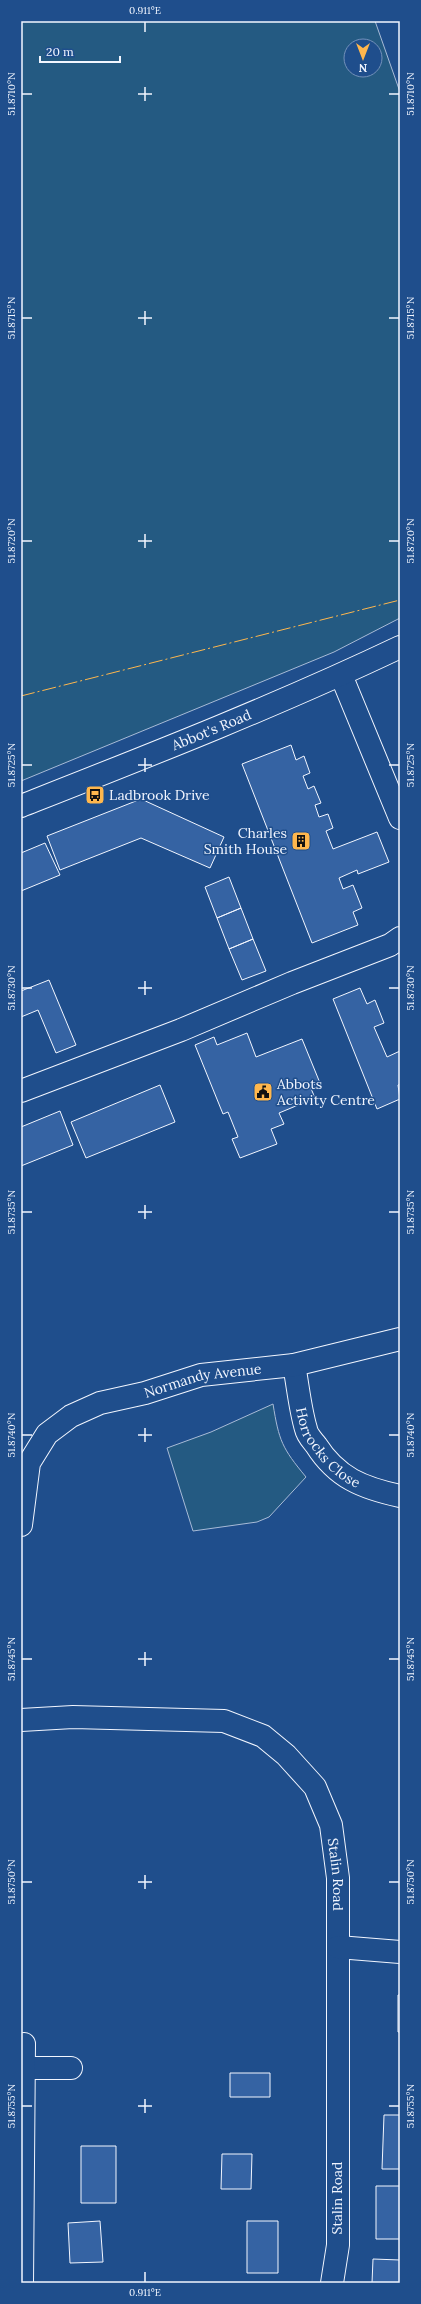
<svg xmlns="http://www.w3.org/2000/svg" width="421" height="2304" font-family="Lora,serif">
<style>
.green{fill:#245a82;stroke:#a8bbd7;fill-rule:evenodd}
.building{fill:#3563a3;stroke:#f2f6ff}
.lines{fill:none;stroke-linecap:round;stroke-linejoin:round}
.minor-casing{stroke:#f2f6ff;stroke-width:24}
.minor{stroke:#1f4e8c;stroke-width:22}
.power{stroke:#ffb74d;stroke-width:1;stroke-dasharray:14 3 2 3;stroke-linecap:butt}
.ticks{fill:none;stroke:#f2f6ff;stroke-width:1.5}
.labels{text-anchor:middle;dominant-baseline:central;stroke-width:3;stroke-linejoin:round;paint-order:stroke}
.street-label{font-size:14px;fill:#f2f6ff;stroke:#1f4e8c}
.poi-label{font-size:14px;fill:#f2f6ff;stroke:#1f4e8c;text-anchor:start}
.neatline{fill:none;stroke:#f2f6ff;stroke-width:1.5}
.ticks-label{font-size:10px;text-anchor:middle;fill:#f2f6ff}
</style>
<rect width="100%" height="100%" fill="#1f4e8c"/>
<!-- green -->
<path class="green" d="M 21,21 L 375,21 L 400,92 L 400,618 L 334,652 L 21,781 ZM 351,46 L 375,46 L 375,70 L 351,70 Z
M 273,1404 C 279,1441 282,1448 306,1477 L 269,1517 L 257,1522 L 193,1531 L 167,1448 L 211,1432 Z"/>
<!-- building -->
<path class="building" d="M 291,745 L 296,760 L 304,756 L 310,773 L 303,776 L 308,789 L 314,786 L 321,803 L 315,805 L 319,817 L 328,814 L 333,828 L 326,831 L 333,849 L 377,832 L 389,862 L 358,874 L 357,870 L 339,878 L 343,889 L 353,885 L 362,908 L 353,912 L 358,925 L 312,943 L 242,764 Z
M 141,799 L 224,837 L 210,868 L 141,838 L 60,870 L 47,836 Z
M 45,843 L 60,875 L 21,891 L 21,853 Z
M 229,877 L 241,908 L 217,918 L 205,887 Z
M 241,908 L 253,939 L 229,949 L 217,918 Z
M 253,939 L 266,971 L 242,980 L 229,949 Z
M 49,980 L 76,1045 L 56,1053 L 38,1010 L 21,1017 L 21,991 Z
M 360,988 L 367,1004 L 375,1000 L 384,1023 L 374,1027 L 387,1057 L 400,1051 L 400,1084 L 398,1085 L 400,1099 L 377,1109 L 333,999 Z
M 247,1033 L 256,1057 L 302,1039 L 320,1083 L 310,1086 L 315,1098 L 279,1113 L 284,1124 L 271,1129 L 277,1144 L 240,1158 L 232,1139 L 238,1137 L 228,1112 L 223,1114 L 195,1045 L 214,1037 L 217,1045 Z
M 160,1085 L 175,1122 L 86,1158 L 71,1122 Z
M 60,1111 L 73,1145 L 21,1166 L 21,1127 Z
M 398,1995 L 400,1995 L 400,2032 L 398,2032 Z
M 230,2073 L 270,2073 L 270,2097 L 230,2097 Z
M 384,2115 L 400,2115 L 400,2169 L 382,2169 Z
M 81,2146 L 116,2146 L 116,2203 L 81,2203 Z
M 222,2154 L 252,2154 L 251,2189 L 221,2189 Z
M 376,2186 L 400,2186 L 400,2239 L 376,2239 Z
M 100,2221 L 103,2262 L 70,2263 L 68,2223 Z
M 247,2221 L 278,2221 L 278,2273 L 247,2273 Z
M 373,2259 L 400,2260 L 400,2283 L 372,2283 Z"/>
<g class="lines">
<!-- minor casing -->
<g class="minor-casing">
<g id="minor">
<path d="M 341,675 L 400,818"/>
<path id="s1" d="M 21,806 C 148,756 276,706 400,647"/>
<path d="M 21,1091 L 181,1030 L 292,983 L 390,945 L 400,938"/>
<path id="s2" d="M 294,1365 C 298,1386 300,1409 306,1429 C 307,1435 312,1440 316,1445 C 337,1478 363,1488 400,1496"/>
<path id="s3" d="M 21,1525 L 29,1463 L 47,1434 L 71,1416 L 100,1403 L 145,1393 L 201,1375 L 294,1365 L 400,1339"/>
<path id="s4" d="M 21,1720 L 73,1717 L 224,1721 L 263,1736 L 286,1755 L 315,1787 L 331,1825 L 338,1878 L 338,2245 L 332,2283"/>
<path d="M 338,1947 L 400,1952"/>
<path d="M 24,2068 L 71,2068"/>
<path d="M 22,2283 L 24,2044"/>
</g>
</g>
<!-- minor -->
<use href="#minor" class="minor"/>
<!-- power -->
<path class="power" d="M 21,696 L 400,600"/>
</g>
<!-- ticks -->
<path class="ticks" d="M 145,22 L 145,32M 145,87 L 145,101M 22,94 L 32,94M 138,94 L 152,94M 389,94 L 399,94M 145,311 L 145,325M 22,318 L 32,318M 138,318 L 152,318M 389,318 L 399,318M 145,534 L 145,548M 22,541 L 32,541M 138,541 L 152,541M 389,541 L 399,541M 145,758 L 145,772M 22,765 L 32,765M 138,765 L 152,765M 389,765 L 399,765M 145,981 L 145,995M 22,988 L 32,988M 138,988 L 152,988M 389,988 L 399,988M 145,1205 L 145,1219M 22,1212 L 32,1212M 138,1212 L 152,1212M 389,1212 L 399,1212M 145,1428 L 145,1442M 22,1435 L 32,1435M 138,1435 L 152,1435M 389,1435 L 399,1435M 145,1652 L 145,1666M 22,1659 L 32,1659M 138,1659 L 152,1659M 389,1659 L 399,1659M 145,1875 L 145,1889M 22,1882 L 32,1882M 138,1882 L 152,1882M 389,1882 L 399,1882M 145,2099 L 145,2113M 22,2106 L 32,2106M 138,2106 L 152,2106M 389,2106 L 399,2106M 145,2272 L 145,2282"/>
<!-- icons -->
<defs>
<g id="bus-square" transform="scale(1)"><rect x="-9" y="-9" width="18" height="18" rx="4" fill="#ffb74d" stroke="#1f4e8c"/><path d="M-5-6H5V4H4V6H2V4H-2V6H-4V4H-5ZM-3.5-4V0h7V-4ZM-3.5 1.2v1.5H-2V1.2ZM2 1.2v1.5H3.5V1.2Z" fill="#111"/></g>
<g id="building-square" transform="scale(1)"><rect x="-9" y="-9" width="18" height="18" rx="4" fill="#ffb74d" stroke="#1f4e8c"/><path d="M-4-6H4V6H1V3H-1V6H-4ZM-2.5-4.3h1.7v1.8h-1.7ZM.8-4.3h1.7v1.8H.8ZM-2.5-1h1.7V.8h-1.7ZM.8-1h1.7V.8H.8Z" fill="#111"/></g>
<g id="civic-square" transform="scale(1)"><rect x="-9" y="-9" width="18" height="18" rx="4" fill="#ffb74d" stroke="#1f4e8c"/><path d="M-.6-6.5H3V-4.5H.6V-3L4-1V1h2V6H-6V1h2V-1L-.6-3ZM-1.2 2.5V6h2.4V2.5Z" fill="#111"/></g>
</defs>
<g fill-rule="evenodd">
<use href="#bus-square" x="95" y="795"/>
<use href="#building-square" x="301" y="841"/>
<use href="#civic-square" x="263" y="1092"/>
</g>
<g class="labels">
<!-- street labels -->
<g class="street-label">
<text stroke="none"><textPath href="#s1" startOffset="205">Abbot's Road</textPath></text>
<text stroke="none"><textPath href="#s3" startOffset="264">Normandy Avenue</textPath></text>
<text stroke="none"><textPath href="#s2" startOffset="93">Horrocks Close</textPath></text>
<text stroke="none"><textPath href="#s4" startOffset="409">Stalin Road</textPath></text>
<text transform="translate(337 2198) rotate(-90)">Stalin Road</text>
</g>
<!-- poi labels -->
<g class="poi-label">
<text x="109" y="795">Ladbrook Drive</text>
<text x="287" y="833" text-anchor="end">Charles<tspan x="287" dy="16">Smith House</tspan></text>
<text x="277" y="1084">Abbots<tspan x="277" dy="16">Activity Centre</tspan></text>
</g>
</g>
<!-- border -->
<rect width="421" height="2304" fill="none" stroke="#1f4e8c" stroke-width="44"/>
<!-- north arrow -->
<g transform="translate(363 58) rotate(180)"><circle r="19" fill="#1f4e8c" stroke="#7391ba"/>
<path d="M0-3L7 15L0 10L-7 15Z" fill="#ffb74d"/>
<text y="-6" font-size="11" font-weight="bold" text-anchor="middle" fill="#f2f6ff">N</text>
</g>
<!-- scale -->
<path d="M40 56v6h80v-6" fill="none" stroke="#f2f6ff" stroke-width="2"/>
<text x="46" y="56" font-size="12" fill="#f2f6ff" stroke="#1f4e8c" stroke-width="3" paint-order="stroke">20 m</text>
<rect x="22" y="22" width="377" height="2260" class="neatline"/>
<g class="ticks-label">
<text x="145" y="14">0.911°E</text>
<text transform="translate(410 94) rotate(-90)" y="4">51.8710°N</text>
<text transform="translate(11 94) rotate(-90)" y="4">51.8710°N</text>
<text transform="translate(410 318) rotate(-90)" y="4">51.8715°N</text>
<text transform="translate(11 318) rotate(-90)" y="4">51.8715°N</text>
<text transform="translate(11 541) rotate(-90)" y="4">51.8720°N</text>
<text transform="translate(410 541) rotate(-90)" y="4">51.8720°N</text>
<text transform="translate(410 765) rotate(-90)" y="4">51.8725°N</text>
<text transform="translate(11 765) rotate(-90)" y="4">51.8725°N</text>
<text transform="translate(410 988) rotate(-90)" y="4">51.8730°N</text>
<text transform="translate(11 988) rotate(-90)" y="4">51.8730°N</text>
<text transform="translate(11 1212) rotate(-90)" y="4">51.8735°N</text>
<text transform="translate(410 1212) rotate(-90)" y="4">51.8735°N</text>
<text transform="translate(11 1435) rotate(-90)" y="4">51.8740°N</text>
<text transform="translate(410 1435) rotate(-90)" y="4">51.8740°N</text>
<text transform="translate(11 1659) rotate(-90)" y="4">51.8745°N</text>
<text transform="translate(410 1659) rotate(-90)" y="4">51.8745°N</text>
<text transform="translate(11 1882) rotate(-90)" y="4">51.8750°N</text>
<text transform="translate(410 1882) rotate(-90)" y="4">51.8750°N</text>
<text transform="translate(11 2106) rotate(-90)" y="4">51.8755°N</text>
<text transform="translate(410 2106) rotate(-90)" y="4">51.8755°N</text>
<text x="145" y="2296">0.911°E</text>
</g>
</svg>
